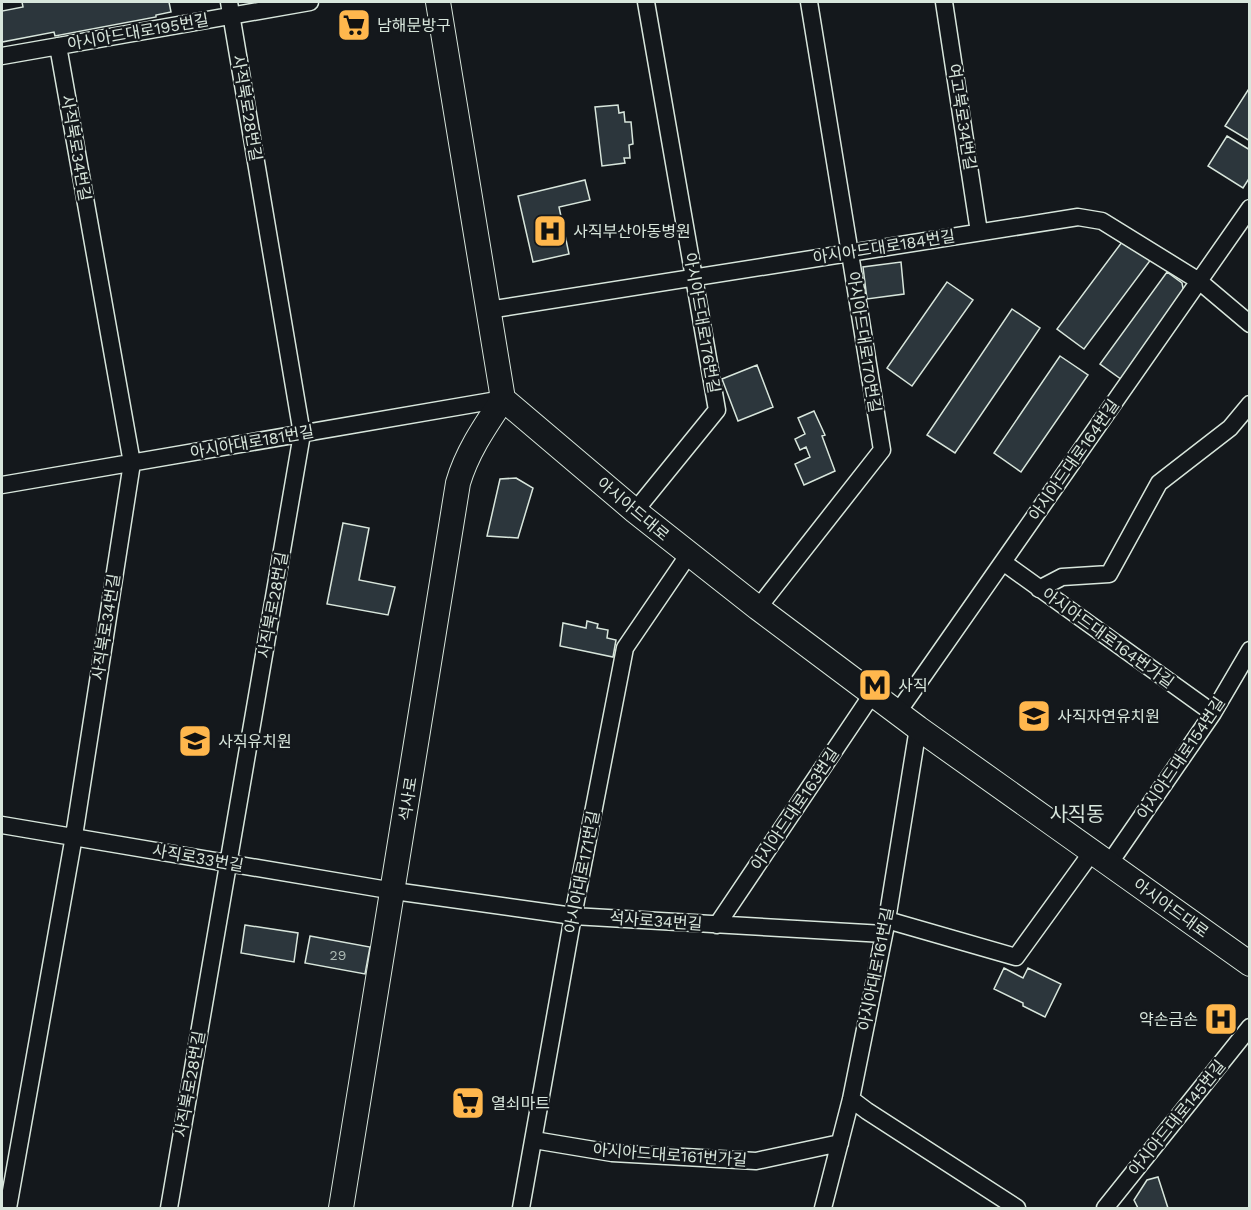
<svg xmlns="http://www.w3.org/2000/svg" width="1251" height="1210" font-family="'Work Sans','Noto Sans KR',sans-serif">
<style>
.building{fill:#2c363c;stroke:#d8e6dc;stroke-width:1.5}
.lines{fill:none;stroke-linecap:round;stroke-linejoin:round}
.minor-casing{stroke:#d8e6dc;stroke-width:19}
.secondary-casing{stroke:#d8e6dc;stroke-width:26}
.minor{stroke:#14181c;stroke-width:16}
.secondary{stroke:#14181c;stroke-width:24}
.labels{text-anchor:middle;dominant-baseline:central;stroke-width:4.5;stroke-linejoin:round;paint-order:stroke}
.number-label{font-size:14px;fill:#adbab4}
.poi-label{font-size:16px;fill:#d8e6dc;stroke:#14181c;text-anchor:start}
.street-label{font-size:16px;fill:#d8e6dc;stroke:#14181c}
.quarter-label{font-size:20px;fill:#d8e6dc;stroke:#14181c}
</style>
<rect width="100%" height="100%" fill="#14181c"/>
<!-- building -->
<path class="building" d="M 22,2 L 169,2 L 171,12 L 156,15 L 156,17 L 55,36 L 54,32 L 2,42 L 2,11 L 23,7 Z
M 1250,87 L 1250,141 L 1225,126 Z
M 618,105 L 619,113 L 624,112 L 625,122 L 631,122 L 633,144 L 629,145 L 630,158 L 624,158 L 625,163 L 602,166 L 595,107 Z
M 1227,136 L 1250,150 L 1250,177 L 1243,188 L 1208,166 Z
M 585,180 L 590,200 L 559,207 L 569,254 L 533,262 L 518,196 Z
M 1125,238 L 1152,258 L 1084,349 L 1057,329 Z
M 901,262 L 904,294 L 867,299 L 863,267 Z
M 1167,272 L 1182,283 L 1184,293 L 1125,382 L 1100,364 Z
M 947,282 L 973,300 L 912,386 L 887,368 Z
M 1012,309 L 1040,328 L 955,453 L 927,435 Z
M 1060,356 L 1088,375 L 1021,472 L 994,453 Z
M 757,365 L 773,407 L 738,421 L 722,379 Z
M 814,411 L 825,435 L 822,436 L 835,471 L 804,485 L 795,464 L 810,457 L 806,447 L 800,450 L 795,439 L 805,434 L 798,418 Z
M 516,478 L 533,488 L 518,538 L 487,536 L 500,479 Z
M 343,523 L 369,528 L 359,580 L 395,587 L 388,615 L 327,604 Z
M 587,621 L 598,624 L 597,628 L 608,630 L 607,638 L 616,640 L 613,657 L 560,646 L 563,623 L 586,628 Z
M 245,925 L 298,933 L 294,962 L 241,953 Z
M 310,936 L 370,947 L 365,974 L 305,963 Z
M 1004,968 L 1023,978 L 1028,968 L 1061,984 L 1045,1017 L 1023,1006 L 1023,1003 L 994,989 Z
M 1158,1177 L 1168,1208 L 1138,1208 L 1134,1200 L 1147,1180 Z"/>
<g class="lines">
<!-- minor casing -->
<g class="minor-casing">
<path id="minor" d="M 944,2 L 979,232
M 2,56 L 310,2
M 488,310 L 1078,217 L 1102,221 L 1199,281 L 1250,324
M 2,485 L 503,399
M 635,511 L 717,410 L 646,2
M 1003,562 L 1213,713
M 1039,589 L 1062,577 L 1109,574 L 1159,483 L 1230,428 L 1250,404
M 758,608 L 882,450 L 809,2
M 898,712 L 1250,208
M 2,825 L 394,891 L 573,916 L 884,934
M 1109,864 L 1213,713 L 1250,650
M 887,920 L 1016,957 L 1092,852
M 717,925 L 873,693
M 851,1099 L 867,1111 L 1017,1208
M 534,1140 L 612,1153 L 756,1161 L 840,1143
M 8,1208 L 74,836 L 132,463 L 58,46
M 169,1208 L 302,434 L 229,2
M 521,1208 L 573,916 L 625,648 L 689,554
M 823,1208 L 851,1099 L 887,920 L 918,728
M 1105,1208 L 1250,1027"/>
</g>
<!-- secondary casing -->
<g class="secondary-casing">
<path id="secondary" d="M 438,2 L 503,399 L 635,511 L 758,608 L 918,728 L 1250,964
M 341,1208 L 458,483 C 467,452 485,426 503,399"/>
</g>
<!-- minor -->
<use href="#minor" class="minor"/>
<!-- secondary -->
<use href="#secondary" class="secondary"/>
</g>
<!-- icons -->
<defs>
<g id="supermarket-square" transform="scale(1.725)"><rect x="-9" y="-9" width="18" height="18" rx="4" fill="#ffb74d" stroke="#14181c"/><path d="M-6-5.5h2.5l.6 2H6L4.5 2H-2.5L-4.4-4H-6ZM-1.5 3.2a1.3 1.3 0 1 0 .1 0ZM3 3.2a1.3 1.3 0 1 0 .1 0Z" fill="#111"/></g>
<g id="hospital-square" transform="scale(1.725)"><rect x="-9" y="-9" width="18" height="18" rx="4" fill="#ffb74d" stroke="#14181c"/><path d="M-5-5h3v3.5h4V-5h3V5h-3V1.5h-4V5h-3Z" fill="#111"/></g>
<g id="metro-square" transform="scale(1.725)"><rect x="-9" y="-9" width="18" height="18" rx="4" fill="#ffb74d" stroke="#14181c"/><path d="M-5.5 5V-5H-3L0 0L3-5H5.5V5H3V-.5L0 4L-3-.5V5Z" fill="#111"/></g>
<g id="school-square" transform="scale(1.725)"><rect x="-9" y="-9" width="18" height="18" rx="4" fill="#ffb74d" stroke="#14181c"/><path d="M0-5L7-2L0 1L-7-2ZM-4 1L0 2.5L4 1V4Q0 6-4 4Z" fill="#111"/></g>
</defs>
<g fill-rule="evenodd">
<use href="#supermarket-square" x="354" y="25"/>
<use href="#hospital-square" x="550" y="231"/>
<use href="#metro-square" x="875" y="685"/>
<use href="#school-square" x="1034" y="716"/>
<use href="#school-square" x="195" y="741"/>
<use href="#hospital-square" x="1221" y="1019"/>
<use href="#supermarket-square" x="468" y="1103"/>
</g>
<g class="labels">
<!-- number labels -->
<g class="number-label">
<text x="338" y="955">29</text>
</g>
<!-- poi labels -->
<g class="poi-label">
<text x="377" y="25">남해문방구</text>
<text x="573" y="231">사직부산아동병원</text>
<text x="898" y="685">사직</text>
<text x="1057" y="716">사직자연유치원</text>
<text x="218" y="741">사직유치원</text>
<text x="1198" y="1019" text-anchor="end">약손금손</text>
<text x="491" y="1103">열쇠마트</text>
</g>
<!-- street labels -->
<g class="street-label">
<text transform="translate(138 32) rotate(-10)">아시아드대로195번길</text>
<text transform="translate(247 108) rotate(80)">사직북로28번길</text>
<text transform="translate(962 117) rotate(81)">여고북로34번길</text>
<text transform="translate(76 148) rotate(80)">사직북로34번길</text>
<text transform="translate(884 247) rotate(-9)">아시아드대로184번길</text>
<text transform="translate(702 323) rotate(80)">아시아드대로176번길</text>
<text transform="translate(864 342) rotate(81)">아시아드대로170번길</text>
<text transform="translate(252 442) rotate(-10)">아시아대로181번길</text>
<text transform="translate(1074 460) rotate(-55)">아시아드대로164번길</text>
<text transform="translate(633 509) rotate(40)">아시아드대로</text>
<text transform="translate(273 605) rotate(-80)">사직북로28번길</text>
<text transform="translate(106 627) rotate(-81)">사직북로34번길</text>
<text transform="translate(1108 638) rotate(36)">아시아드대로164번가길</text>
<text transform="translate(1181 758) rotate(-56)">아시아드대로154번길</text>
<text transform="translate(408 799) rotate(-81)">석사로</text>
<text transform="translate(795 809) rotate(-56)">아시아드대로163번길</text>
<text transform="translate(198 858) rotate(10)">사직로33번길</text>
<text transform="translate(582 872) rotate(-79)">아시아대로171번길</text>
<text transform="translate(1171 908) rotate(36)">아시아드대로</text>
<text transform="translate(656 921) rotate(4)">석사로34번길</text>
<text transform="translate(876 969) rotate(-79)">아시아대로161번길</text>
<text transform="translate(190 1084) rotate(-80)">사직북로28번길</text>
<text transform="translate(1177 1118) rotate(-51)">아시아드대로145번길</text>
<text transform="translate(670 1155) rotate(4)">아시아드대로161번가길</text>
</g>
<!-- quarter labels -->
<g class="quarter-label">
<text x="1077" y="814">사직동</text>
</g>
</g>
<!-- border -->
<rect width="1251" height="1210" fill="none" stroke="#d8e6dc" stroke-width="6"/>
</svg>
